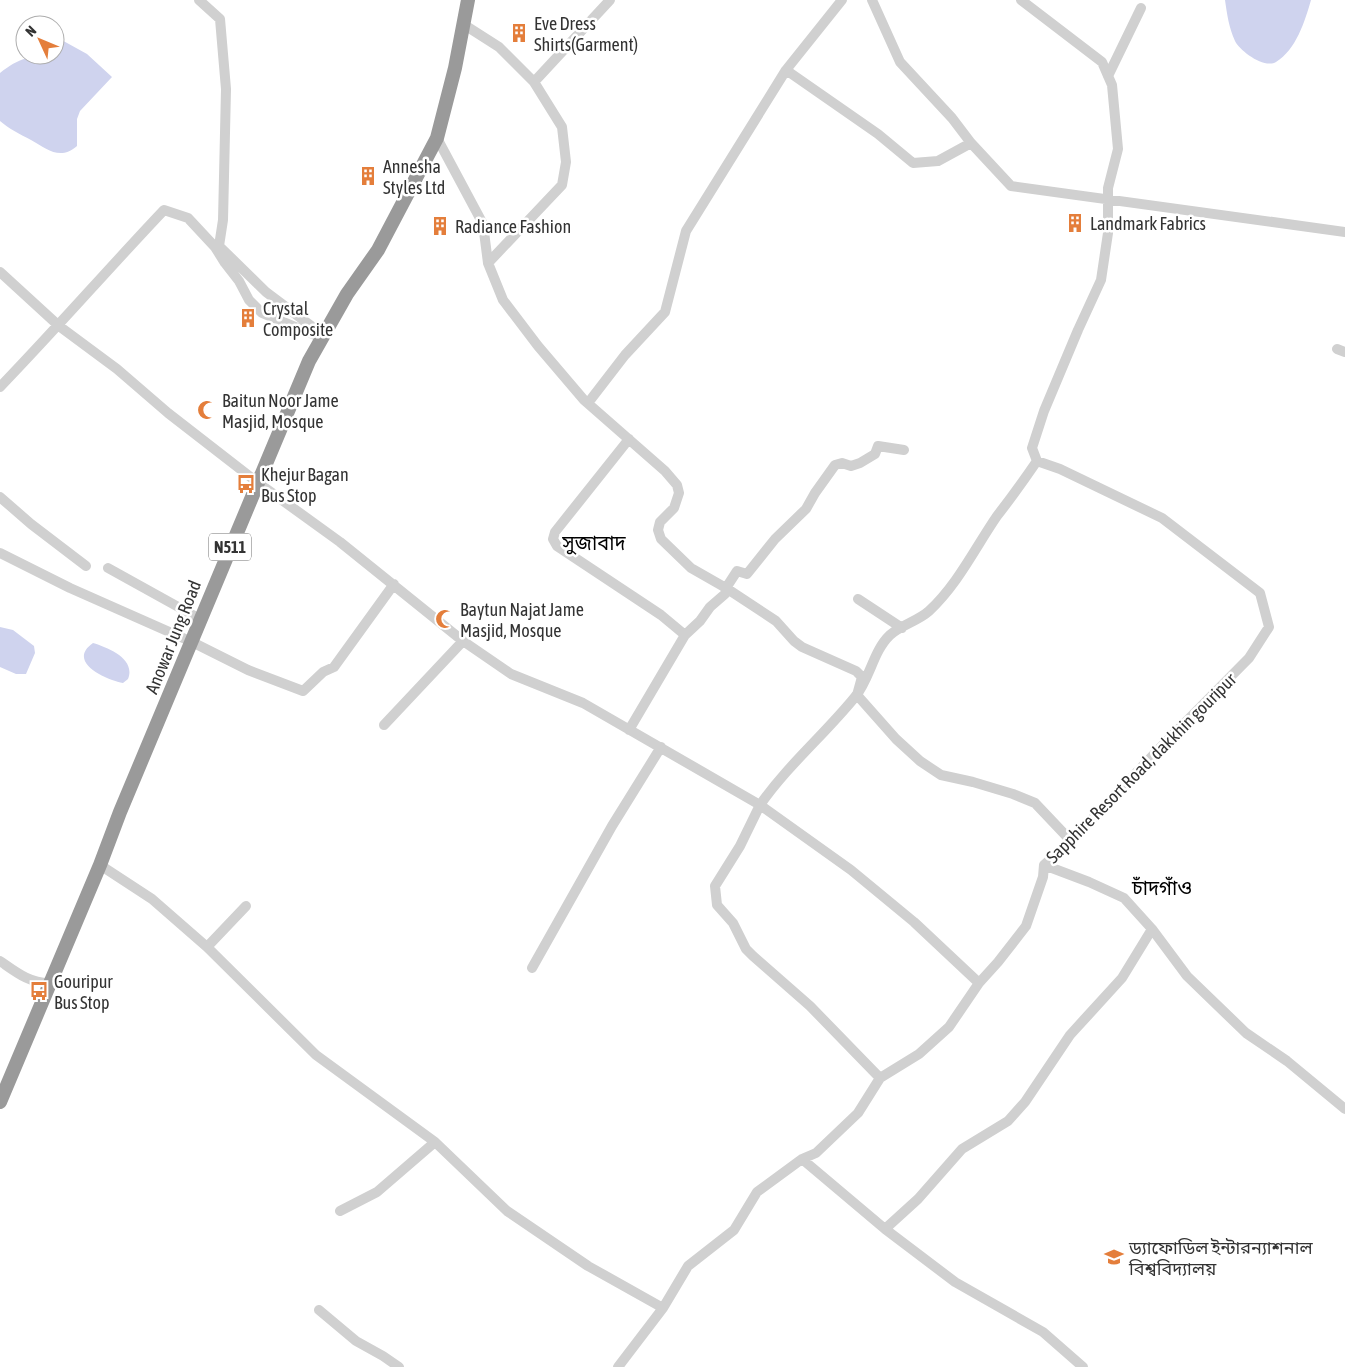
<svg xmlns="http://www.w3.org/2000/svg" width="1345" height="1367" font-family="'Asap Condensed','Noto Sans Bengali',sans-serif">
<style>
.water{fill:#cfd3ee}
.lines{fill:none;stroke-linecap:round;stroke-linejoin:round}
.minor{stroke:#d0d0d0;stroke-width:10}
.highway{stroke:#9a9a9a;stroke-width:14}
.labels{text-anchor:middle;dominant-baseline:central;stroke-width:5;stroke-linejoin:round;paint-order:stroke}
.shield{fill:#fff;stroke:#707070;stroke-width:1}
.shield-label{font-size:16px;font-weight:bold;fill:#333}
.poi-label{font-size:18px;fill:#333;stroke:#fff;text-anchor:start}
.street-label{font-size:18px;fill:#333;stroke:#fff}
.quarter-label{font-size:20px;fill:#000;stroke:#fff}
</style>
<rect width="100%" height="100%" fill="#fff"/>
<!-- water -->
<path class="water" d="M 1225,0 L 1311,0 C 1305,21 1296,50 1276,62 C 1264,69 1240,51 1235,41 C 1229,28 1227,14 1225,0 Z
M 58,38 L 87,54 L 112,77 L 80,111 L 77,119 L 77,146 C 60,161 47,149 31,140 C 20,134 9,129 0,121 L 0,73 C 19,58 31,55 55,55 L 55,40 Z
M 0,627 L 13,630 L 34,646 L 35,653 L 26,674 L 16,674 L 0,667 Z
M 93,643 C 109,648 136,659 128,679 L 123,683 C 106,680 66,662 93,643 Z"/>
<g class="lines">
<!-- minor -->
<path class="minor" d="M 199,0 L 220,19 L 226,89 L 223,220 L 219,246 L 266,292 L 322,334
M 872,0 L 900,62 L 952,118 L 971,143 L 1011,186 L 1345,232
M 463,24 L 499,47 L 534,82 L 562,127 L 566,162 L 562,185 L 488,263
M 786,70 L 878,134 L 913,163 L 938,161 L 971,143
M 1108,76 L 1141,8
M 534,82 L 610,0
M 437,138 L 483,224 L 488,263 L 503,300 L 538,346 L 584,400 L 665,471 L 677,485 L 679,493 L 674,508 L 660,522 L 658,530 L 661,539 L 691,568 L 726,588 L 776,621 L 794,641 L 802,647 L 856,671 L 862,677 L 857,695 L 896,739 L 920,761 L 941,775 L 973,782 L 1013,794 L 1035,803 L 1071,841
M 0,272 L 59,326 L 117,369 L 168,413 L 257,482 L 340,542 L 463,641 L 511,674 L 583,703 L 760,805 C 787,766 825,734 855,697 C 870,679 873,651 890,635 C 901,625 918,621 929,611 C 958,584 975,548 997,516 C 1011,498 1024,480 1037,461
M 1337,349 L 1345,352
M 0,387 C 56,329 109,268 164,210 L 188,218 L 215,247 L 225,263 L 239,281 L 249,300 L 262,313 L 322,338
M 588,403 L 625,355 L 665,312 L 686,231 L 786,70 L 842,0
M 629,439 L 555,532 L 553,539 L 557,546 L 661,615 L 685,635 L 629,730
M 0,497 L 31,524 L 86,566
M 0,553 L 70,588 L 192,642 L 248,670 L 303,691 L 323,672 L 334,667 L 394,584
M 108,568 L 200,619
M 858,599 L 902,628
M 685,635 L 700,621 L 710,607 L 725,594 L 726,588 L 737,571 L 747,574 L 775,539 L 806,509 L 815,493 L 835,465 L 842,463 L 851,466 L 860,463 L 875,454 L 878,446 L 904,450
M 384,725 L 463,641
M 100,865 L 152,899 L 207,947 L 316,1055 L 435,1142 L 507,1211 L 588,1266 L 663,1308
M 1044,865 L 1089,882 L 1124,898 L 1152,929 L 1187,976 L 1246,1033 L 1287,1061 L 1345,1109
M 207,947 L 246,906
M 0,961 C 16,972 29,983 49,983
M 532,968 L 612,826 L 661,747
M 880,1078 L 810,1006 L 753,956 L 746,949 L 733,923 L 717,905 L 715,886 L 740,846 L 760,805 L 851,870 L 914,922 L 979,983
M 802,1159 L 885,1229
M 340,1211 L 377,1192 L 435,1142
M 319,1310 L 356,1341 L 383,1356 L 399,1367
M 618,1367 L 663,1308 L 688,1266 L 734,1230 L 757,1192 L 802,1159 L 816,1153 L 858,1113 L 880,1078 L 919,1054 L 949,1027 L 979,983 L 998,962 L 1026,926 L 1043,877 L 1044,865 L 1071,841 L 1160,748 L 1249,658 L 1269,627 L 1260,593 L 1162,518 L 1060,469 L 1037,461 L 1032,448 L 1044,411 L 1078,330 L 1101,280 L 1108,233 L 1108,188 L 1118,149 L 1112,85 L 1102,62 L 1021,0
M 1083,1367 L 1043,1332 L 955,1282 L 885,1229 L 918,1199 L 962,1149 L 1008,1121 L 1025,1102 L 1070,1035 L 1122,978 L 1152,929"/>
<!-- highway -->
<path class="highway" d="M 0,1102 L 100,865 L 120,812 L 309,361 L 347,294 L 378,250 L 437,138 L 455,68 L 468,0"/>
</g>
<!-- icons -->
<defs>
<g id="building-bare" transform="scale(1.5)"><path d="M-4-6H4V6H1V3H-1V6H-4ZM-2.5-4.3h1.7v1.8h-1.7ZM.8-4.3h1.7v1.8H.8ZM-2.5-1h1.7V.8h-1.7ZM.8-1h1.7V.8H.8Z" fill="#e47e3b" stroke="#fff" stroke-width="2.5" paint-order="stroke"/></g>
<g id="mosque-bare" transform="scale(1.5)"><path d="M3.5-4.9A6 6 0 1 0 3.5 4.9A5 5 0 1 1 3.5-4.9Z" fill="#e47e3b" stroke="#fff" stroke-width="2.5" paint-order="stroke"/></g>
<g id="bus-bare" transform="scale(1.5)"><path d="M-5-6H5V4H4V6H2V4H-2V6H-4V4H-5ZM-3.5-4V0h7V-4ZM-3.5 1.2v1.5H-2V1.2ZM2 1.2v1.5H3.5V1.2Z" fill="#e47e3b" stroke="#fff" stroke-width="2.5" paint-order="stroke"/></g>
<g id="university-bare" transform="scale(1.5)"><path d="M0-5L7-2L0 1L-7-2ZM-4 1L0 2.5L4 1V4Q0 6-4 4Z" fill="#e47e3b" stroke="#fff" stroke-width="2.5" paint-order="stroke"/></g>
</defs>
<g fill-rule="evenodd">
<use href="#building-bare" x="519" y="33"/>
<use href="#building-bare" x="368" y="176"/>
<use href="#building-bare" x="1075" y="223"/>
<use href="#building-bare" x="440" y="226"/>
<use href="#building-bare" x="248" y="318"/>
<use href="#mosque-bare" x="207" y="410"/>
<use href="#bus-bare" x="246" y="484"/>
<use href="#mosque-bare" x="445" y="619"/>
<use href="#bus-bare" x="39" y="991"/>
<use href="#university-bare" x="1114" y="1257"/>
</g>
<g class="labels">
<!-- shield labels -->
<rect class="shield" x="209" y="533.5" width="42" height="27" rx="4"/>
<g class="shield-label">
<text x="230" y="547">N511</text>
</g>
<!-- poi labels -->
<g class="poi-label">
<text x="534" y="23">Eve Dress<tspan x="534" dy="21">Shirts(Garment)</tspan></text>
<text x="383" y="166">Annesha<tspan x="383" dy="21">Styles Ltd</tspan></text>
<text x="1090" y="223">Landmark Fabrics</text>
<text x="455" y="226">Radiance Fashion</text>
<text x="263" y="308">Crystal<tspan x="263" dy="21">Composite</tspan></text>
<text x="222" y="400">Baitun Noor Jame<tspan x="222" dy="21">Masjid, Mosque</tspan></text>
<text x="261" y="474">Khejur Bagan<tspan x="261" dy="21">Bus Stop</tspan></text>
<text x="460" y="609">Baytun Najat Jame<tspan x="460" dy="21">Masjid, Mosque</tspan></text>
<text x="54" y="981">Gouripur<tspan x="54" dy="21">Bus Stop</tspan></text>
<text x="1129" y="1247">ড্যাফোডিল ইন্টারন্যাশনাল<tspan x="1129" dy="21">বিশ্ববিদ্যালয়</tspan></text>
</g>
<!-- street labels -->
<g class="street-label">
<text transform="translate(173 637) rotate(-68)">Anowar Jung Road</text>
<text transform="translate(1141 768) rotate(-45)">Sapphire Resort Road, dakkhin gouripur</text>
</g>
<!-- quarter labels -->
<g class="quarter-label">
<text x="594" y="542">সুজাবাদ</text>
<text x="1162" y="887">চাঁদগাঁও</text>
</g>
</g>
<!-- north arrow -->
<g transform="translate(40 40) rotate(314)"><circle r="24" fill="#ffffff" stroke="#adadad"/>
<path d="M0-4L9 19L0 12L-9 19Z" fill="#e47e3b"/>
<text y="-8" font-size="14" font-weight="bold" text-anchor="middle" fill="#333333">N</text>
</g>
</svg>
